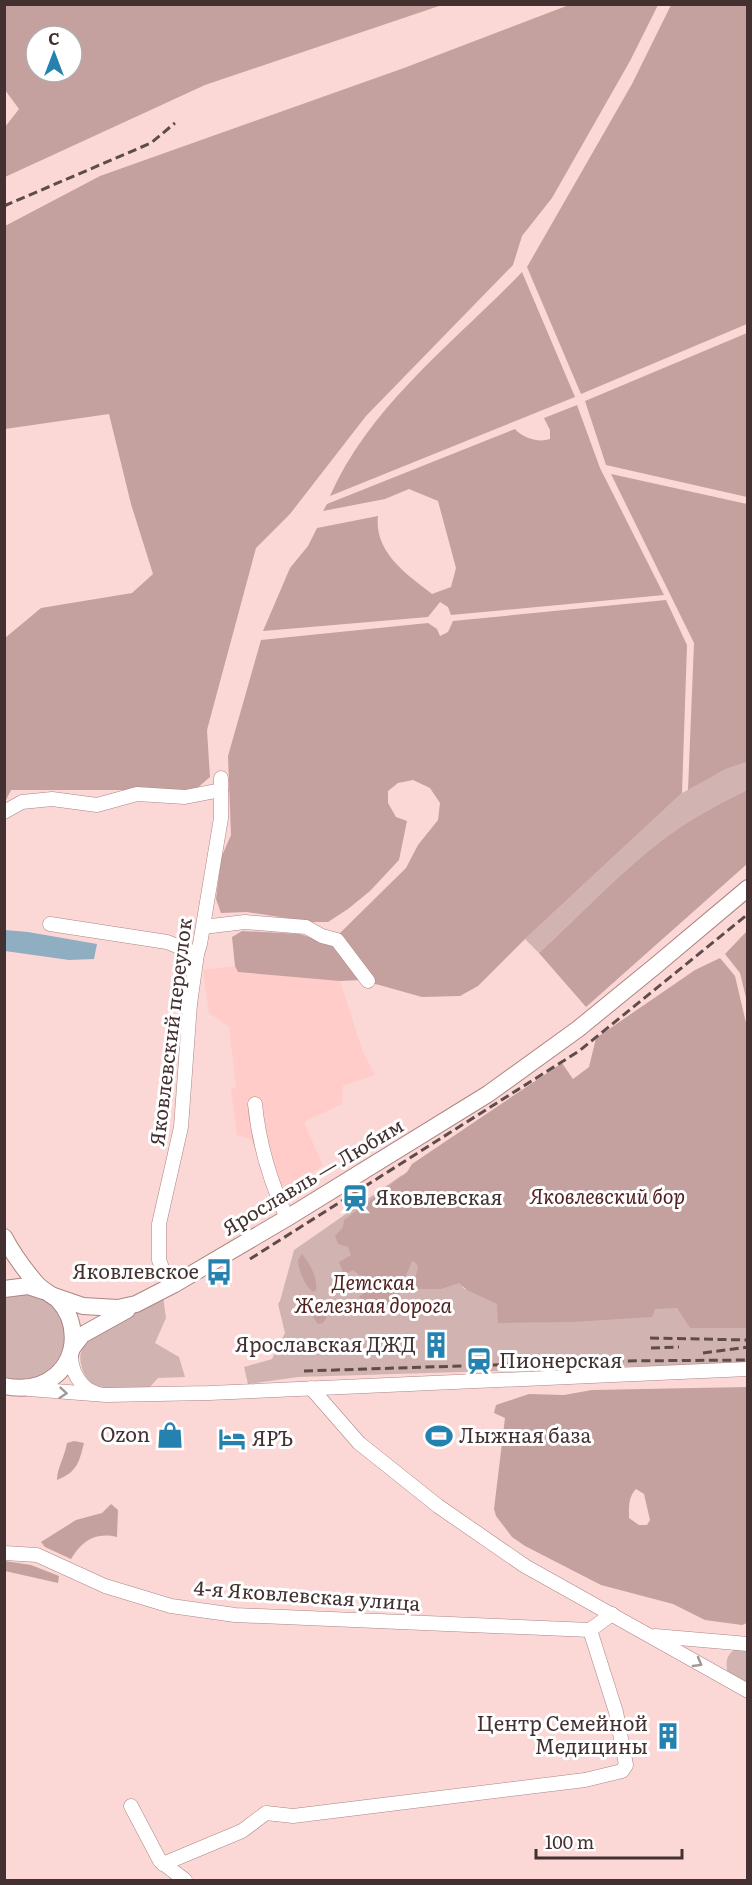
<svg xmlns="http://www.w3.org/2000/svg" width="752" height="1885" font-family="Literata,serif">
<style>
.built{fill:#ffccc9}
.green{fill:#d1b4b2}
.forest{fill:#c4a09e;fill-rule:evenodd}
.water{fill:#90aec1}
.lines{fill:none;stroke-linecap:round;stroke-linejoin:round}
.minor-casing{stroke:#ac8583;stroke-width:15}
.major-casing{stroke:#ac8583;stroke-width:18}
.minor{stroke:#fff;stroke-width:14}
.major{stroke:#fff;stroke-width:16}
.rail{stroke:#5f4b4a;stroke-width:3;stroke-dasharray:9 4.5;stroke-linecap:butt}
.oneway{stroke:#a09898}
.labels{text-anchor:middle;stroke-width:6;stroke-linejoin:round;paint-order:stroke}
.street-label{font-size:20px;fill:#423130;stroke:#fff}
.park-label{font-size:20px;font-style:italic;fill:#50201f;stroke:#fff}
.poi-label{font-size:20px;fill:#423130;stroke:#fff;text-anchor:start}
</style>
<rect width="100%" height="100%" fill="#fbd8d6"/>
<path class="built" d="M235 966 239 972 340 981 363 1052 375 1075 343 1086 342 1104 304 1122 323 1166 273 1196 252 1140 237 1135 231 1090 236 1087 229 1027 209 1013 203 970Z"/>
<g class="green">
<path d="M747 762V790C718 804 687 821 661 841 617 875 579 916 539 953L525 939 682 793 726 769Z"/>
<path d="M402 1175 416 1205 464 1289 679 1300 690 1328H747V1363L298 1377 248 1384 244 1367 272 1359 285 1333 278 1304 280 1301 294 1250Z"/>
<path d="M26 1294C32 1296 38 1297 44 1300 88 1325 58 1393 5 1377V1297Z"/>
<path d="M163 1296 166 1318 155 1343 179 1357 185 1377 158 1378 150 1387C126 1388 91 1398 82 1368 78 1354 81 1348 90 1337Z"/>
<path d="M736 1648 747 1650V1684L728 1674C725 1661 726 1656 736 1648Z"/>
</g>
<g class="forest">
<path d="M5 4H442V5L205 85 5 177V127L19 109 5 90ZM36 36H72V72H36Z"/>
<path d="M569 5H658L630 61 552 198 522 236 513 265 366 416 290 514 256 548 207 730 210 777 195 790H11L5 802V638L41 608 132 593 153 574 131 504 109 414 5 429V226L100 176 404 68Z"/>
<path d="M671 5H747V324L581 394 527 267 632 84Z"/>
<path d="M522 272 575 397 330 496C370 405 455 342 522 272Z"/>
<path d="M747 333V497L606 465 585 401Z"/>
<path d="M577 405 600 468 664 595 451 615 448 607 440 602 428 617 263 631 290 568 308 546 317 528 378 516C374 552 406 574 432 594L451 587 456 568 438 501 409 489 385 499 323 511 327 504 515 429C523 438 538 443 550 439V430L544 418Z"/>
<path d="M611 474 747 504V762L726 769 688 790 694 643Z"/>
<path d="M666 600 687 645 682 793 525 939 478 986 460 996 422 997 372 983 340 933 406 868 418 845 438 820 440 803 430 788 413 780 398 783 388 791V803L396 817 407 821 399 860 370 891 348 909 328 922H312L247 912 221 913 216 899 221 858 231 835 228 756 261 640 428 623 437 629 440 636 448 632 453 621Z"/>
<path d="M747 790V864L586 1007 539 953C579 916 617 875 661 841 687 821 718 804 747 790Z"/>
<path d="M242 931 300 934 335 946 361 980 340 981 238 972 235 966 232 937Z"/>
<path d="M747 931V1002L740 973 725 954Z"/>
<path d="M720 958 735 976 747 1027V1328H690L677 1308 655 1309 652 1317 572 1322 498 1323 497 1304 467 1290 459 1283 441 1289H412L418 1268 416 1263 412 1261 396 1301 382 1307 367 1306 359 1297 365 1292 372 1290 377 1279 359 1275 353 1270 344 1275 339 1262 351 1255 348 1247 338 1244 335 1236 343 1227 344 1220 407 1172 412 1164 562 1063 573 1079 589 1067 596 1038 695 970Z"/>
<path d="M302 1254C310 1264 318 1278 316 1290L313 1292C304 1285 299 1271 298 1260Z"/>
<path d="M321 1301 333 1307 323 1323 318 1324 313 1317Z"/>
<path d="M747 1387V1623L742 1625 705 1620 673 1604 601 1585 525 1546 512 1537 496 1516 494 1509 505 1418 494 1413 496 1405 529 1394 564 1395 592 1390ZM636 1489 644 1494 650 1520 647 1525H639L629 1518C629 1508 628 1497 636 1489Z"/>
<path d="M74 1441 84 1443C79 1463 77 1472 57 1480 57 1468 65 1456 67 1443Z"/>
<path d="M111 1504 118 1510 117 1537C95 1532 83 1540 71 1559L45 1547 41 1542 76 1520 102 1513Z"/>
<path d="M5 1561 31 1565 59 1576 58 1583 5 1571Z"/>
</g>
<path class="water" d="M5 930 28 932 97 944 94 959 69 960 5 951Z"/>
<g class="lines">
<defs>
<g id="minor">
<path d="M4 812 22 802 52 799 97 805 137 794 185 797 221 790"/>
<path d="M50 924 167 942 197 954"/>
<path d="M203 927 245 922 306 927 322 936 337 940 368 981"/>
<path d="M255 1104C259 1145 270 1181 287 1218"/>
<path d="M173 1285 164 1273 159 1260V1224L181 1127 190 1004 197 954 200 944 221 818V778"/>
<path d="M71 1352C70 1370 80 1389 98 1394"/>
<path d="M311 1388 359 1443 438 1506 525 1566 748 1691"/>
<path d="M29 1389 106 1395 209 1393 748 1369"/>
<path d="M4 1553 37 1555 105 1586 171 1606 235 1615 590 1630 612 1614"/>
<path d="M655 1636 748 1644"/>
<path d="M131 1806 160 1861 185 1880"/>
<path d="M163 1864 242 1831 266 1813 293 1816 585 1780 622 1771 626 1765 616 1712 590 1630"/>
</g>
<g id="major">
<path d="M4 1237C13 1254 24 1269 36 1283 42 1290 51 1294 58 1300 78 1321 78 1356 56 1375 41 1388 23 1390 4 1386"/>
<path d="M4 1289 28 1286 43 1291"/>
<path d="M51 1295 83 1306 118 1308 136 1304 173 1285 287 1218 488 1094 578 1029 654 967 748 888"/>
<path d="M72 1348 82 1335 127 1310"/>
</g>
</defs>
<use href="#minor" class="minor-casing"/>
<use href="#major" class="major-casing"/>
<use href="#minor" class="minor"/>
<use href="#major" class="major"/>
<g class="rail">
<path d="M4 206 151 143 175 123"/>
<path d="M250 1259 579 1051 748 914"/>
<path d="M650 1338 748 1340"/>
<path d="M651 1348 679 1347"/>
<path d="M703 1353 748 1347"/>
<path d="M304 1371 616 1361 748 1360"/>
</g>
</g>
<defs><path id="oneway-chevron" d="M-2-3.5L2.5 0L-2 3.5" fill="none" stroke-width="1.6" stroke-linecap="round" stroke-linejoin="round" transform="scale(1.5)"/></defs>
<g class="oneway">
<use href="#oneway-chevron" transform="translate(63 1393) rotate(5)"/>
<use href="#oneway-chevron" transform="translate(698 1663) rotate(30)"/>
</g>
<defs>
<symbol id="station-bare" viewBox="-9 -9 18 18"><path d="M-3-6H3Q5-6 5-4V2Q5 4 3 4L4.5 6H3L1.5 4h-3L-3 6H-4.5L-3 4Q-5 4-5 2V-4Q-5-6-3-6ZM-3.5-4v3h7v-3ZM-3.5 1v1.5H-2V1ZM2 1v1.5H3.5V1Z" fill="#2581ae" stroke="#fff" stroke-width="2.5" paint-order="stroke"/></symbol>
<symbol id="bus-bare" viewBox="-9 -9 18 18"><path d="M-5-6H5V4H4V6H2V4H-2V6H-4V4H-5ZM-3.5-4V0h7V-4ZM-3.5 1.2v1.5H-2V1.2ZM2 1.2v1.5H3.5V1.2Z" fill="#2581ae" stroke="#fff" stroke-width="2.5" paint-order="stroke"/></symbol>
<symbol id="building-bare" viewBox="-9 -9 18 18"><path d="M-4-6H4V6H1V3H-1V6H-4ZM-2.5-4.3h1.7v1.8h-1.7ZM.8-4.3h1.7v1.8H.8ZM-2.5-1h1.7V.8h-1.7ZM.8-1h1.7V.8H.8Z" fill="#2581ae" stroke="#fff" stroke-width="2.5" paint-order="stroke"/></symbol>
<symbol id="shop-bare" viewBox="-9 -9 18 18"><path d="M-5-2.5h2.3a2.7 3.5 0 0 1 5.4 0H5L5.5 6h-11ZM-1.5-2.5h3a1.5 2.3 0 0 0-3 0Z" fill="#2581ae" stroke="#fff" stroke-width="2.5" paint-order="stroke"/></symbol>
<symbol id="stadium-bare" viewBox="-9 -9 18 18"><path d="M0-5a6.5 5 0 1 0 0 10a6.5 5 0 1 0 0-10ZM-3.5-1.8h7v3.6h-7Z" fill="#2581ae" stroke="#fff" stroke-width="2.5" paint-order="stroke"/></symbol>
<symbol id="hotel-bare" viewBox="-9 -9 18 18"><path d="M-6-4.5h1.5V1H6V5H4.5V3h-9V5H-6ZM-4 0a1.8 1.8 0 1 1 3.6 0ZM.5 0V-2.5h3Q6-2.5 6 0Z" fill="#2581ae" stroke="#fff" stroke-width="2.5" paint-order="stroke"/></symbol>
</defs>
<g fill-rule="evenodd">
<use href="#station-bare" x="336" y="1179" width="38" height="38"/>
<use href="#bus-bare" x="200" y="1253" width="38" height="38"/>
<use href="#building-bare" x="417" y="1326" width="38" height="38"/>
<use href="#station-bare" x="460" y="1342" width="38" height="38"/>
<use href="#shop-bare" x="151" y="1416" width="38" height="38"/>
<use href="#stadium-bare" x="420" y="1417" width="38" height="38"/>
<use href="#hotel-bare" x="213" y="1420" width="38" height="38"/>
<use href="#building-bare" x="649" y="1717" width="38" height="38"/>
</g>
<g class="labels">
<g class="street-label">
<text transform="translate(171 1032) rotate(-83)" y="7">Яковлевский переулок</text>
<text transform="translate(313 1177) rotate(-31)" y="7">Ярославль — Любим</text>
<text transform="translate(307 1596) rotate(4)" y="7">4-я Яковлевская улица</text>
</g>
<g class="park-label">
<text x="607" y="1204">Яковлевский бор</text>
<text x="373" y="1290">Детская<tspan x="373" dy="23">Железная дорога</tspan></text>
</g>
<g class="poi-label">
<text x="375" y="1205">Яковлевская</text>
<text x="199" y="1279" text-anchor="end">Яковлевское</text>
<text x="416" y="1352" text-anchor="end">Ярославская ДЖД</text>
<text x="499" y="1368">Пионерская</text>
<text x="150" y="1442" text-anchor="end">Ozon</text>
<text x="459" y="1443">Лыжная база</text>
<text x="252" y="1446">ЯРЪ</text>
<text x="648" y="1731" text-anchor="end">Центр Семейной<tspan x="648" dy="23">Медицины</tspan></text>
</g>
</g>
<rect width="752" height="1885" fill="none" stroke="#423130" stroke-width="12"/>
<g transform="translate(54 54)"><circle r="28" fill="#ffffff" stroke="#b3adac" stroke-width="1.5"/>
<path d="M0-4.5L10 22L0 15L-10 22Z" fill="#2581ae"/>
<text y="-9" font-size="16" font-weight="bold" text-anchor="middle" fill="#423130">С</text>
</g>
<path d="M536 1849v9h146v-9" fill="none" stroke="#423130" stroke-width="3"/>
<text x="545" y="1849" font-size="18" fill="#423130" stroke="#ffffff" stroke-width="4.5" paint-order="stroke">100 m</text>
</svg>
